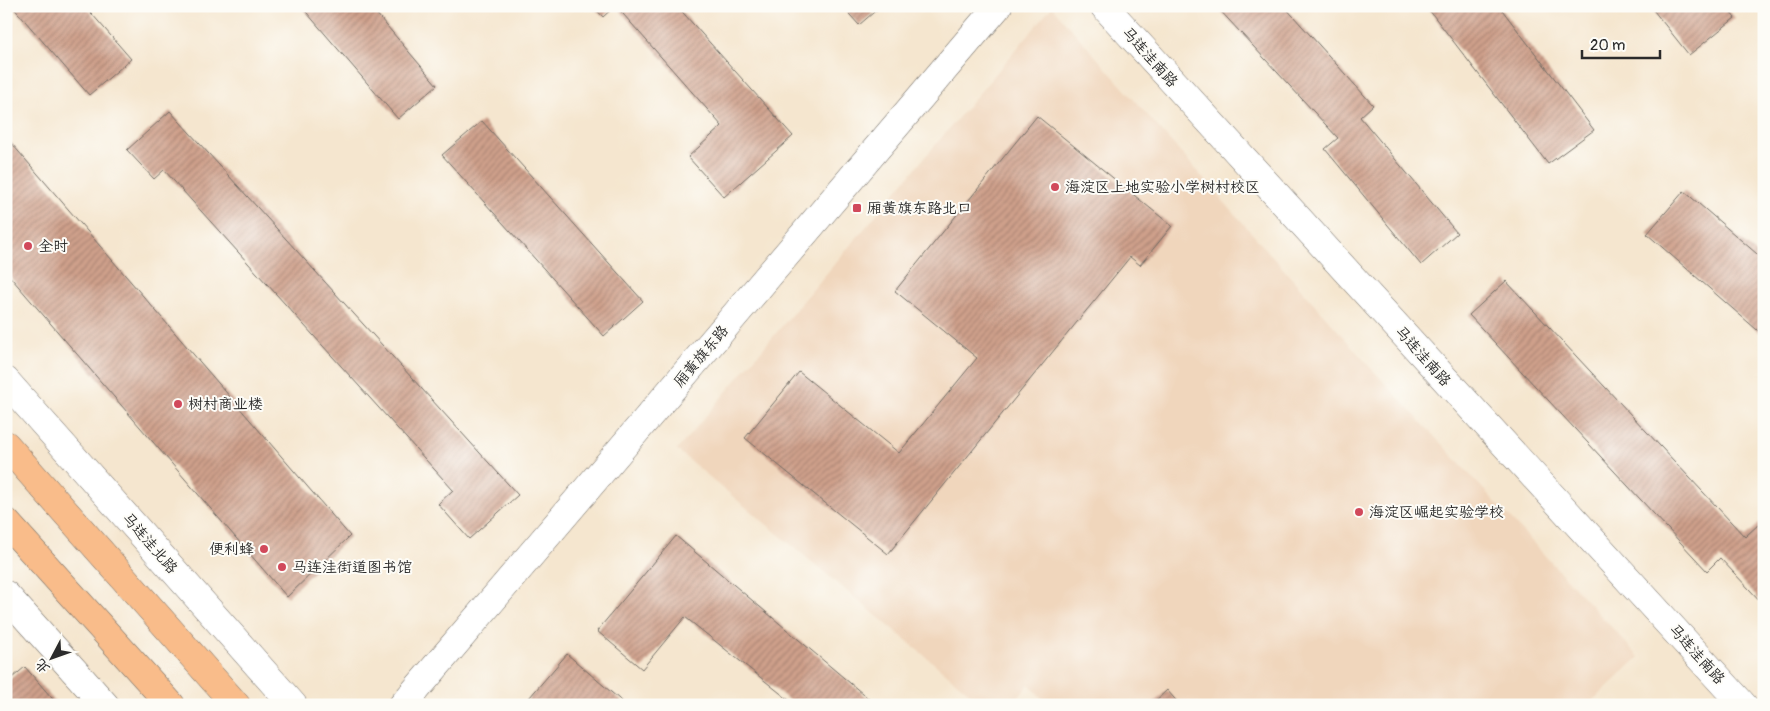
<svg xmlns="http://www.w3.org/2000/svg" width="1770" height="711" font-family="Pangolin,'LXGW WenKai TC',sans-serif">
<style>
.built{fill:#f0d6bc}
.building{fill:url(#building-hatch)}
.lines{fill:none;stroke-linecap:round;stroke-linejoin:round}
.tertiary-casing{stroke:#726c64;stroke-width:29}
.primary-casing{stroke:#726c64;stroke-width:29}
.tertiary{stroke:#fff;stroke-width:28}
.primary{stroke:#f9bc8a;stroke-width:28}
.poi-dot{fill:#d1495b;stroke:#fdfcf7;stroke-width:2}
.labels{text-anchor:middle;stroke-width:4;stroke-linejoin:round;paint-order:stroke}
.street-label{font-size:15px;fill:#2b2b2b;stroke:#fdfcf7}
.poi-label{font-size:15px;fill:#2b2b2b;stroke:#fdfcf7;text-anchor:start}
</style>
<defs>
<pattern id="building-hatch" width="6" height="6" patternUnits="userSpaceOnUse" patternTransform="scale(1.25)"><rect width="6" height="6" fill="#cfa08b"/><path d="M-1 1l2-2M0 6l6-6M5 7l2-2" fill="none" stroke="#a88372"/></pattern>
</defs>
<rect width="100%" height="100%" fill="#fdfcf7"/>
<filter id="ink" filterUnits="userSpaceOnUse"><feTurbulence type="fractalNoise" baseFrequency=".02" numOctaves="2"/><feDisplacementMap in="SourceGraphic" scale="10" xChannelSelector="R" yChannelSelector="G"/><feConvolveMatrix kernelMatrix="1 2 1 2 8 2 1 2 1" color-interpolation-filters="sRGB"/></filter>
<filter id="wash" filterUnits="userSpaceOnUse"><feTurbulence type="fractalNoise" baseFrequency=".0096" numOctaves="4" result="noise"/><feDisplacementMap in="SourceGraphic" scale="20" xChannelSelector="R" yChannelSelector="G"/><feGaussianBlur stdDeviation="1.12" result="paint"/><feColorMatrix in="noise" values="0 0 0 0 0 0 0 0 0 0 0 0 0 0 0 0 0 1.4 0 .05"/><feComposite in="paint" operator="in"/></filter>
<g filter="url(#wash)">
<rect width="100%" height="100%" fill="#f5e6cf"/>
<path class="built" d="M1052 7 1370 367 1639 657 1588 705H1048L1029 684 1013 705H984L677 450Z"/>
<g id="blocks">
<g class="building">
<path d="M12 6H85L131 59 89 95Z"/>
<path d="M301 6H370L437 85 398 119Z"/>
<path d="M593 6H615L603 17Z"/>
<path d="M616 6H677L793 136 724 197 688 157 722 126Z"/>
<path d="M842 6H881L859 25Z"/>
<path d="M1216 6H1284L1373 105 1360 117 1457 233 1421 265 1325 149 1338 138Z"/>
<path d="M1426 6H1499L1594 130 1548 164Z"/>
<path d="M1650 6H1725L1735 18 1689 55Z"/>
<path d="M170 111 518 495 469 539 438 504 453 490 164 170 154 179 127 150Z"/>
<path d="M1037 116 1172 226 1140 265 1130 257 888 554 745 438 799 372 899 453 977 358 895 291Z"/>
<path d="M482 121 643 301 604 336 442 155Z"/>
<path d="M6 137 350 536 287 597 6 272Z"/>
<path d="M1684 191 1764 260V336L1647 234Z"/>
<path d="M1506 281 1745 537 1760 523 1764 527V605L1720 558 1707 571 1469 315Z"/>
<path d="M676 536 876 705H795L685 617 642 669 597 631Z"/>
<path d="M567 654 626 705H523Z"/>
<path d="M25 667 58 705H6V683Z"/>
<path d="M1167 690 1180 705H1151Z"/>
</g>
</g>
</g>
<g filter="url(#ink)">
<use href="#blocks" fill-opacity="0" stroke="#726c64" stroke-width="1"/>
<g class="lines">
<defs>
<g id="tertiary">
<path d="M1104 6 1743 705"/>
<path d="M6 381 293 705"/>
<path d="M6 595 105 705"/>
<path d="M403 705 998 6"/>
</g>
<g id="primary">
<path d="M6 445 236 705"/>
<path d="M6 522 171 705"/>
</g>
</defs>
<use href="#tertiary" class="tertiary-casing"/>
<use href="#primary" class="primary-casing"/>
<use href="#tertiary" class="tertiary"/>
<use href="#primary" class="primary"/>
</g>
</g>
<g class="poi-dot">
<circle cx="1055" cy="187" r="5"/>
<rect x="852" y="203" width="10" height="10" rx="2.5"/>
<circle cx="28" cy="246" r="5"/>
<circle cx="178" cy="404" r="5"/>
<circle cx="1359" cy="512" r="5"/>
<circle cx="264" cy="549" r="5"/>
<circle cx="282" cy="567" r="5"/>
</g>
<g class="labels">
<g class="street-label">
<text transform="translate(1150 57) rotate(48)" y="5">马连洼南路</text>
<text transform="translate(701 356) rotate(-50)" y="5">厢黄旗东路</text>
<text transform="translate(1423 356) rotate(48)" y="5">马连洼南路</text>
<text transform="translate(150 543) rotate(49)" y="5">马连洼北路</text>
<text transform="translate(1697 654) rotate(48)" y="5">马连洼南路</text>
</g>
<g class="poi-label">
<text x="1065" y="192">海淀区上地实验小学树村校区</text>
<text x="867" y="213">厢黄旗东路北口</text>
<text x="38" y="251">全时</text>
<text x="188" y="409">树村商业楼</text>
<text x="1369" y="517">海淀区崛起实验学校</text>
<text x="254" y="554" text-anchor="end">便利蜂</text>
<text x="292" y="572">马连洼街道图书馆</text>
</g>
</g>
<rect width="1770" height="711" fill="none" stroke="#fdfcf7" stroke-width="25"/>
<g transform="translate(52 658) rotate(229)" stroke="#fdfcf7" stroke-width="4" paint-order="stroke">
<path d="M0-4L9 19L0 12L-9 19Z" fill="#2b2b2b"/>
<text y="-8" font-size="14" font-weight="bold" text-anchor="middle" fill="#2b2b2b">北</text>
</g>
<path d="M1582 50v8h78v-8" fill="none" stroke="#2b2b2b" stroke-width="2.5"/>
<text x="1590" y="50" font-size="15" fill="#2b2b2b" stroke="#fdfcf7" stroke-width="4" paint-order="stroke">20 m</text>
</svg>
